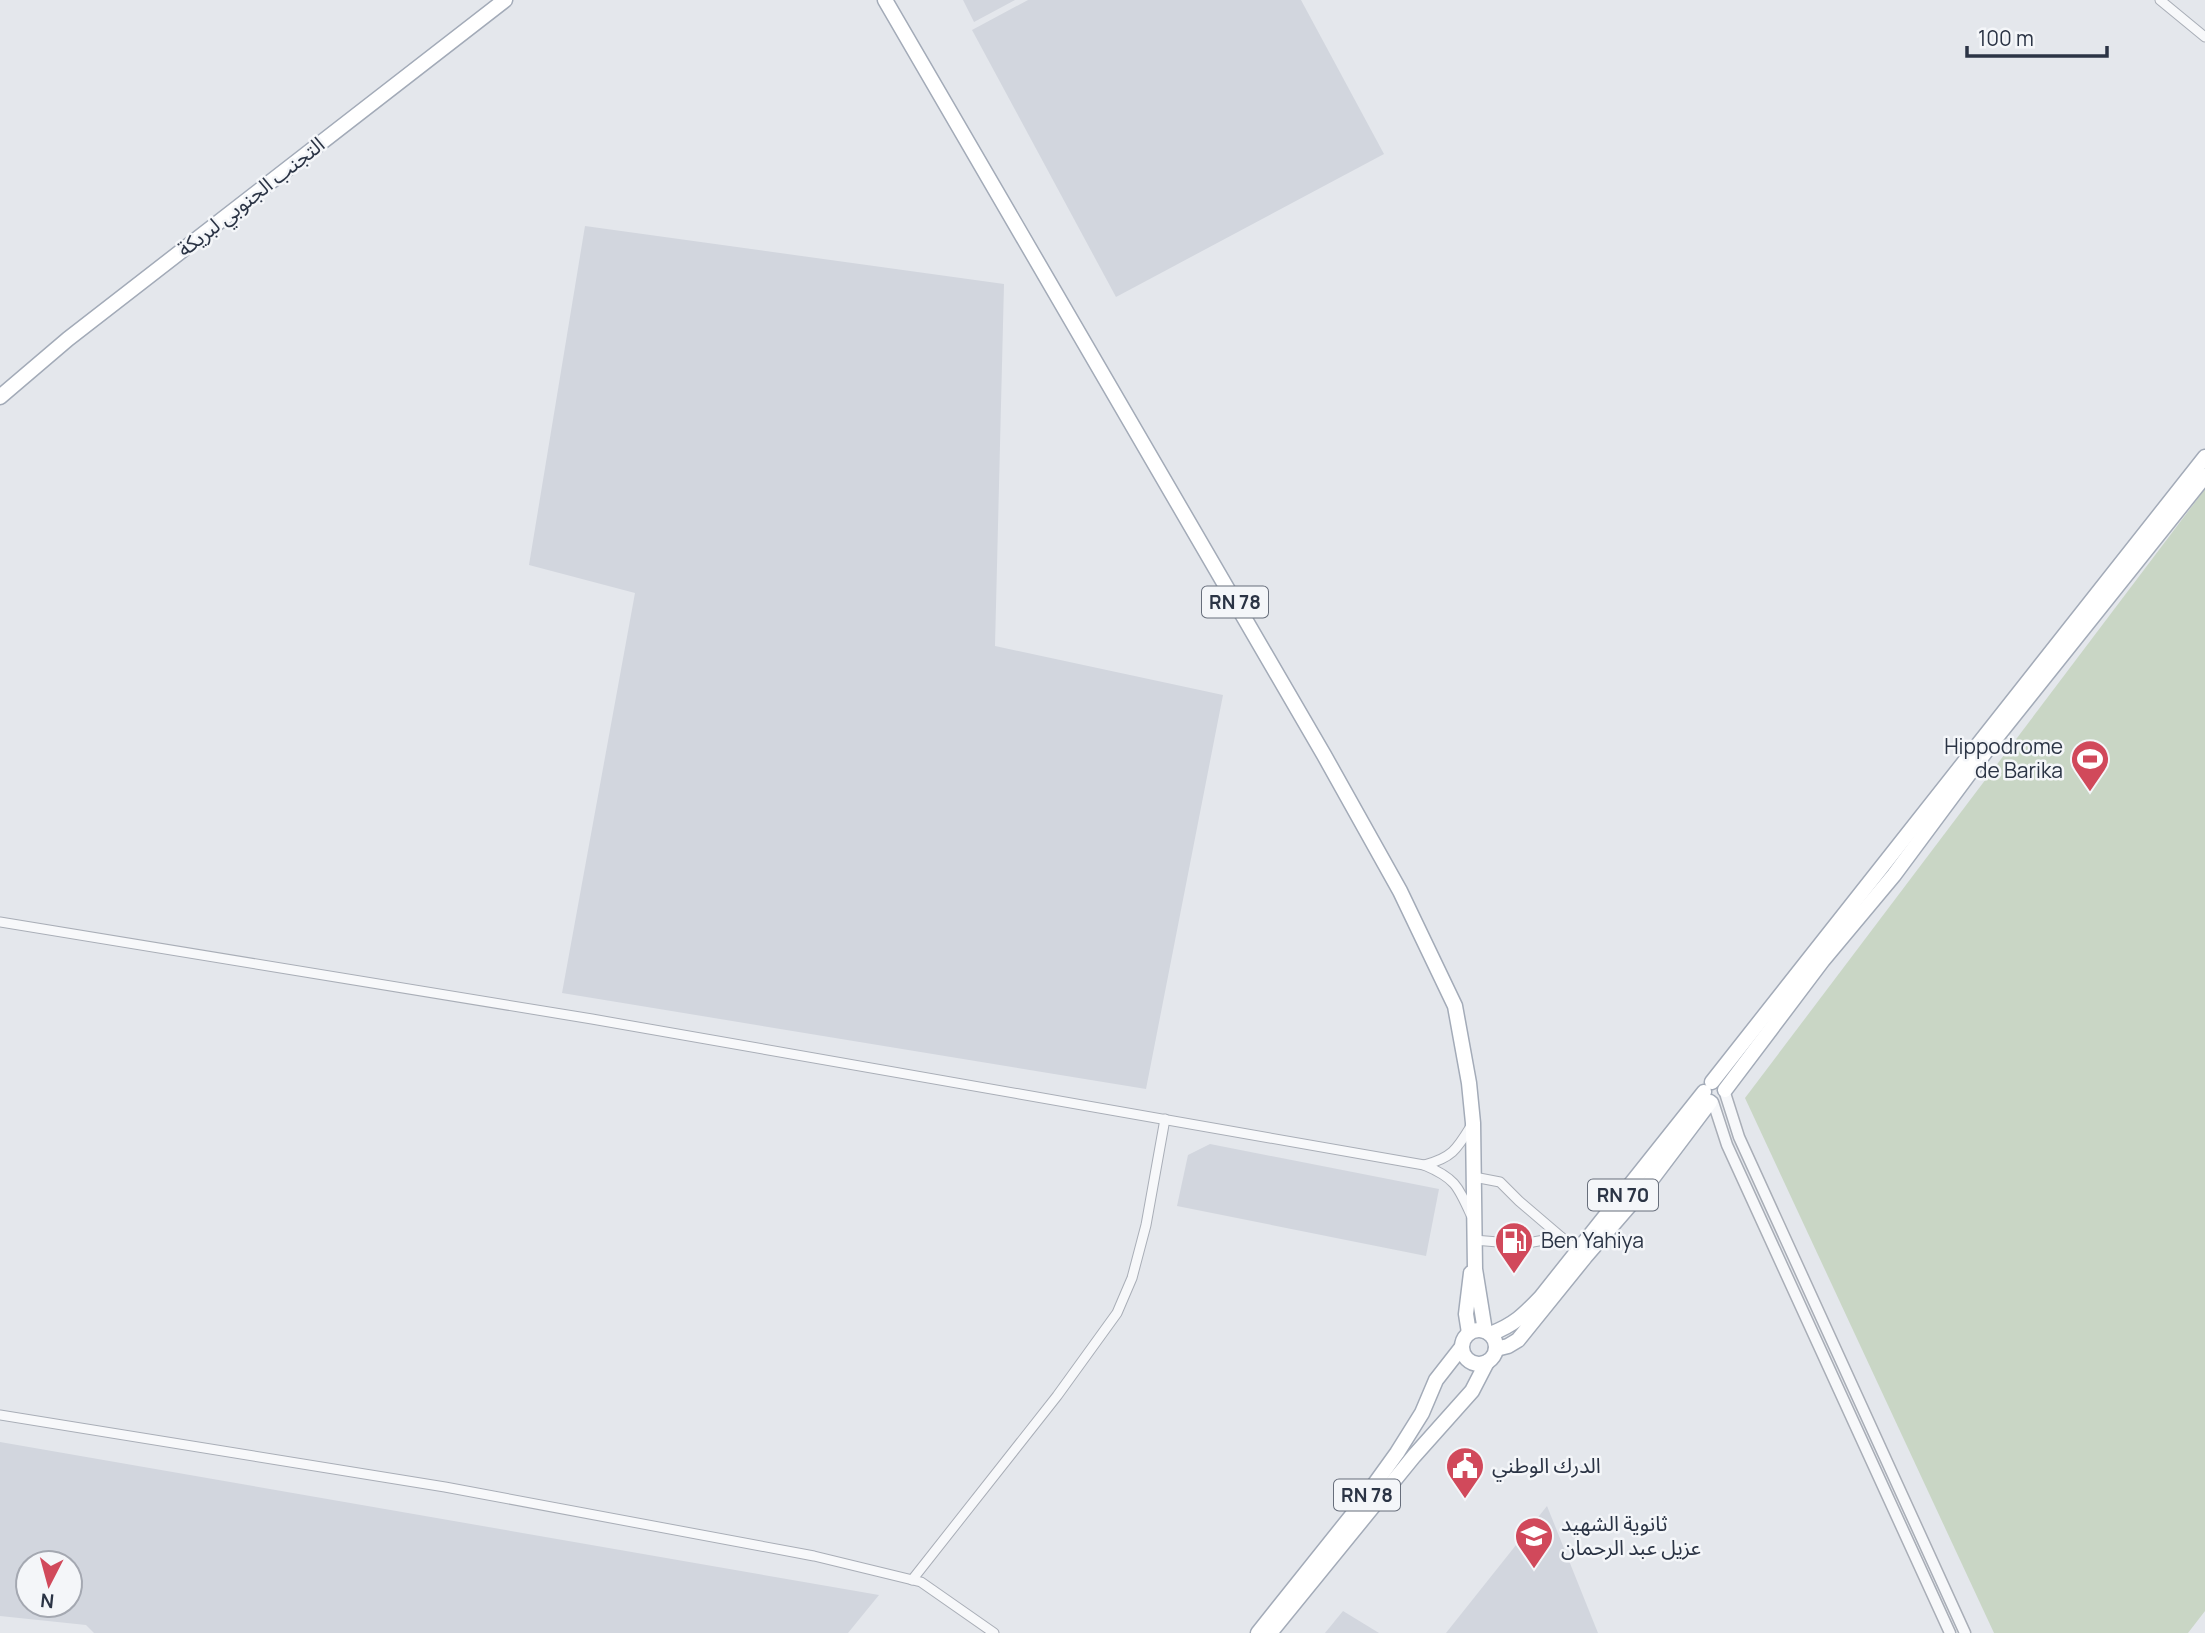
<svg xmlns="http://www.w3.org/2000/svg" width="2205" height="1633" font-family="Manrope,'Noto Sans Arabic',sans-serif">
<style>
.built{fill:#d2d6de;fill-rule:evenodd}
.green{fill:#c9d6c5}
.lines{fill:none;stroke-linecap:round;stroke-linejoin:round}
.minor-casing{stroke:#a9aeb7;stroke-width:11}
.tertiary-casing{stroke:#a9aeb7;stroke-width:13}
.primary-casing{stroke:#a3abb8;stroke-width:17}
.minor{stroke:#f7f8fa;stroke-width:9}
.tertiary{stroke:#f7f8fa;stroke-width:10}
.primary{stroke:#fff;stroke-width:14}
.labels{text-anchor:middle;stroke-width:5;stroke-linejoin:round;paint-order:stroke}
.shield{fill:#f4f6f9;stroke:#676e7b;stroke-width:2}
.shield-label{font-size:19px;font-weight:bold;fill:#2b3445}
.street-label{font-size:21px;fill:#2b3445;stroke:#f4f6f9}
.poi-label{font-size:21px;fill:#2b3445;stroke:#f4f6f9;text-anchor:start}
</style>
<rect width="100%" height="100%" fill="#e4e7ec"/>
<g class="built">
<path d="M963 0H1015L974 22Z"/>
<path d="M1028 0H1301L1384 154 1116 297 972 30Z"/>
<path d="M585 226 1004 284 995 646 1223 695 1146 1089 562 993 635 593 529 565Z"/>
<path d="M1210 1144 1439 1189 1426 1256 1177 1206 1188 1155Z"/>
<path d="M0 1442 879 1595 848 1633H94L86 1625 0 1616ZM28 1563H70V1605H28Z"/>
<path d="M1547 1506 1598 1633H1446Z"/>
<path d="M1343 1611 1379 1633H1325Z"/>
</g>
<path class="green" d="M2205 489V1611L2188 1633H1994L1745 1098Z"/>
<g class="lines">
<defs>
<g id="minor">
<path d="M2160 0 2205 37"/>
<path d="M0 922 592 1019 1424 1165"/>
<path d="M1474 1177 1500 1182 1519 1201 1581 1254"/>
<path d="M1471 1215C1458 1186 1455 1178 1424 1165 1452 1158 1457 1149 1471 1126"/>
<path d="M1474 1240 1522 1244 1561 1237"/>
<path d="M0 1415 445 1487 814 1556 921 1582 994 1633"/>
<path d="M912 1580 1057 1396 1117 1313 1132 1278 1146 1225 1165 1119"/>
</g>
<g id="tertiary">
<path d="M1725 1093 1739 1137 1965 1633"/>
<path d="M1713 1102 1727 1145 1950 1633"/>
</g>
<g id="primary">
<path d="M885 0 1324 755 1400 891 1455 1006 1469 1083 1473 1123 1475 1269 1485 1331"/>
<path d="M0 397 68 339 505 0"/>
<path d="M1712 1082 2205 457"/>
<path d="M1725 1090 1823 960 1894 875 1992 743 2205 476"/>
<circle cx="1479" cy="1347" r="17"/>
<path d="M1469 1333 1466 1314 1471 1273"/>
<path d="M1490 1334C1514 1325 1524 1315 1541 1297L1704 1092"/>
<path d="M1496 1349 1508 1346 1518 1340 1585 1257 1649 1183 1710 1102"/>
<path d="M1258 1633 1353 1514 1397 1453 1422 1413 1436 1380 1461 1348"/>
<path d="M1270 1633 1414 1456 1472 1391 1487 1362"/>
</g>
</defs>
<use href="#minor" class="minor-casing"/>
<use href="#tertiary" class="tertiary-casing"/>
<use href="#primary" class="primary-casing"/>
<use href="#minor" class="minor"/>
<use href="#tertiary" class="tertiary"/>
<use href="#primary" class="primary"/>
</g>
<defs>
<symbol id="stadium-pin" viewBox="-11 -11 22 30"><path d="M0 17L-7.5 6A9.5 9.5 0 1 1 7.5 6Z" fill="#d1495b" stroke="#f4f6f9"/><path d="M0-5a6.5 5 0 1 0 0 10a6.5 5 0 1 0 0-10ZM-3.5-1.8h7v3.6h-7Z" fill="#fff"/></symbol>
<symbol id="fuel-pin" viewBox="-11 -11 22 30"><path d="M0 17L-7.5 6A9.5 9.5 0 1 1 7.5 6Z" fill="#d1495b" stroke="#f4f6f9"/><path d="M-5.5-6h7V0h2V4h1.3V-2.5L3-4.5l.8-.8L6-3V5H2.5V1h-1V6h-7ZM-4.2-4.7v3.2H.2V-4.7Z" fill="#fff"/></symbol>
<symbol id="civic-pin" viewBox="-11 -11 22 30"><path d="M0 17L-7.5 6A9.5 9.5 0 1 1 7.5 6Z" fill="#d1495b" stroke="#f4f6f9"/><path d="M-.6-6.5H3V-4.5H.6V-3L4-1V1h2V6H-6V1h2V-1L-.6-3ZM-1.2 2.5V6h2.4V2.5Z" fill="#fff"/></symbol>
<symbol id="school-pin" viewBox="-11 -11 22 30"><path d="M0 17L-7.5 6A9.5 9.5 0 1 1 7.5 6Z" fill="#d1495b" stroke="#f4f6f9"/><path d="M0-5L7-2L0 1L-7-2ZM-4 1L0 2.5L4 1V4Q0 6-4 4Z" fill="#fff"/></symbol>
</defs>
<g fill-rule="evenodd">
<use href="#stadium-pin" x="2068" y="737" width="44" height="60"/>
<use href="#fuel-pin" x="1492" y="1219" width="44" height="60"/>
<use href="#civic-pin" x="1443" y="1444" width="44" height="60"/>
<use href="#school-pin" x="1512" y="1514" width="44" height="60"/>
</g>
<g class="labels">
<g class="shield">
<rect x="1202" y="586.5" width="66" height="31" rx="5"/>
<rect x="1588" y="1179.5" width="70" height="31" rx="5"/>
<rect x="1334" y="1479.5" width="66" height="31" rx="5"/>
</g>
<g class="shield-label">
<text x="1235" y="609">RN 78</text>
<text x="1623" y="1202">RN 70</text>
<text x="1367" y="1502">RN 78</text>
</g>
<g class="street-label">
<text transform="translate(251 197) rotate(-38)" y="7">التجنب الجنوبي لبريكة</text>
</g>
<g class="poi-label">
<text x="2063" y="754" text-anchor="end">Hippodrome<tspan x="2063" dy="24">de Barika</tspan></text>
<text x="1541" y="1248">Ben Yahiya</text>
<text x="1492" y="1473">الدرك الوطني</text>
<text x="1561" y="1531">ثانوية الشهيد<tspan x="1561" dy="24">عزيل عبد الرحمان</tspan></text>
</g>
</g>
<g transform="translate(49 1584) rotate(186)"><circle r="33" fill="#f4f6f9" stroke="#a4a8b1" stroke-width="2"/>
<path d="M0-5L12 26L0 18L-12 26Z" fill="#d1495b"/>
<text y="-10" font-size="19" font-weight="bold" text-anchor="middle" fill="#2b3445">N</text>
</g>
<path d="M1967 46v10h140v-10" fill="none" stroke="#2b3445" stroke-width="3.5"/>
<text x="1978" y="46" font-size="21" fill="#2b3445" stroke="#f4f6f9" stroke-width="5" paint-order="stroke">100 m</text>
</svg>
